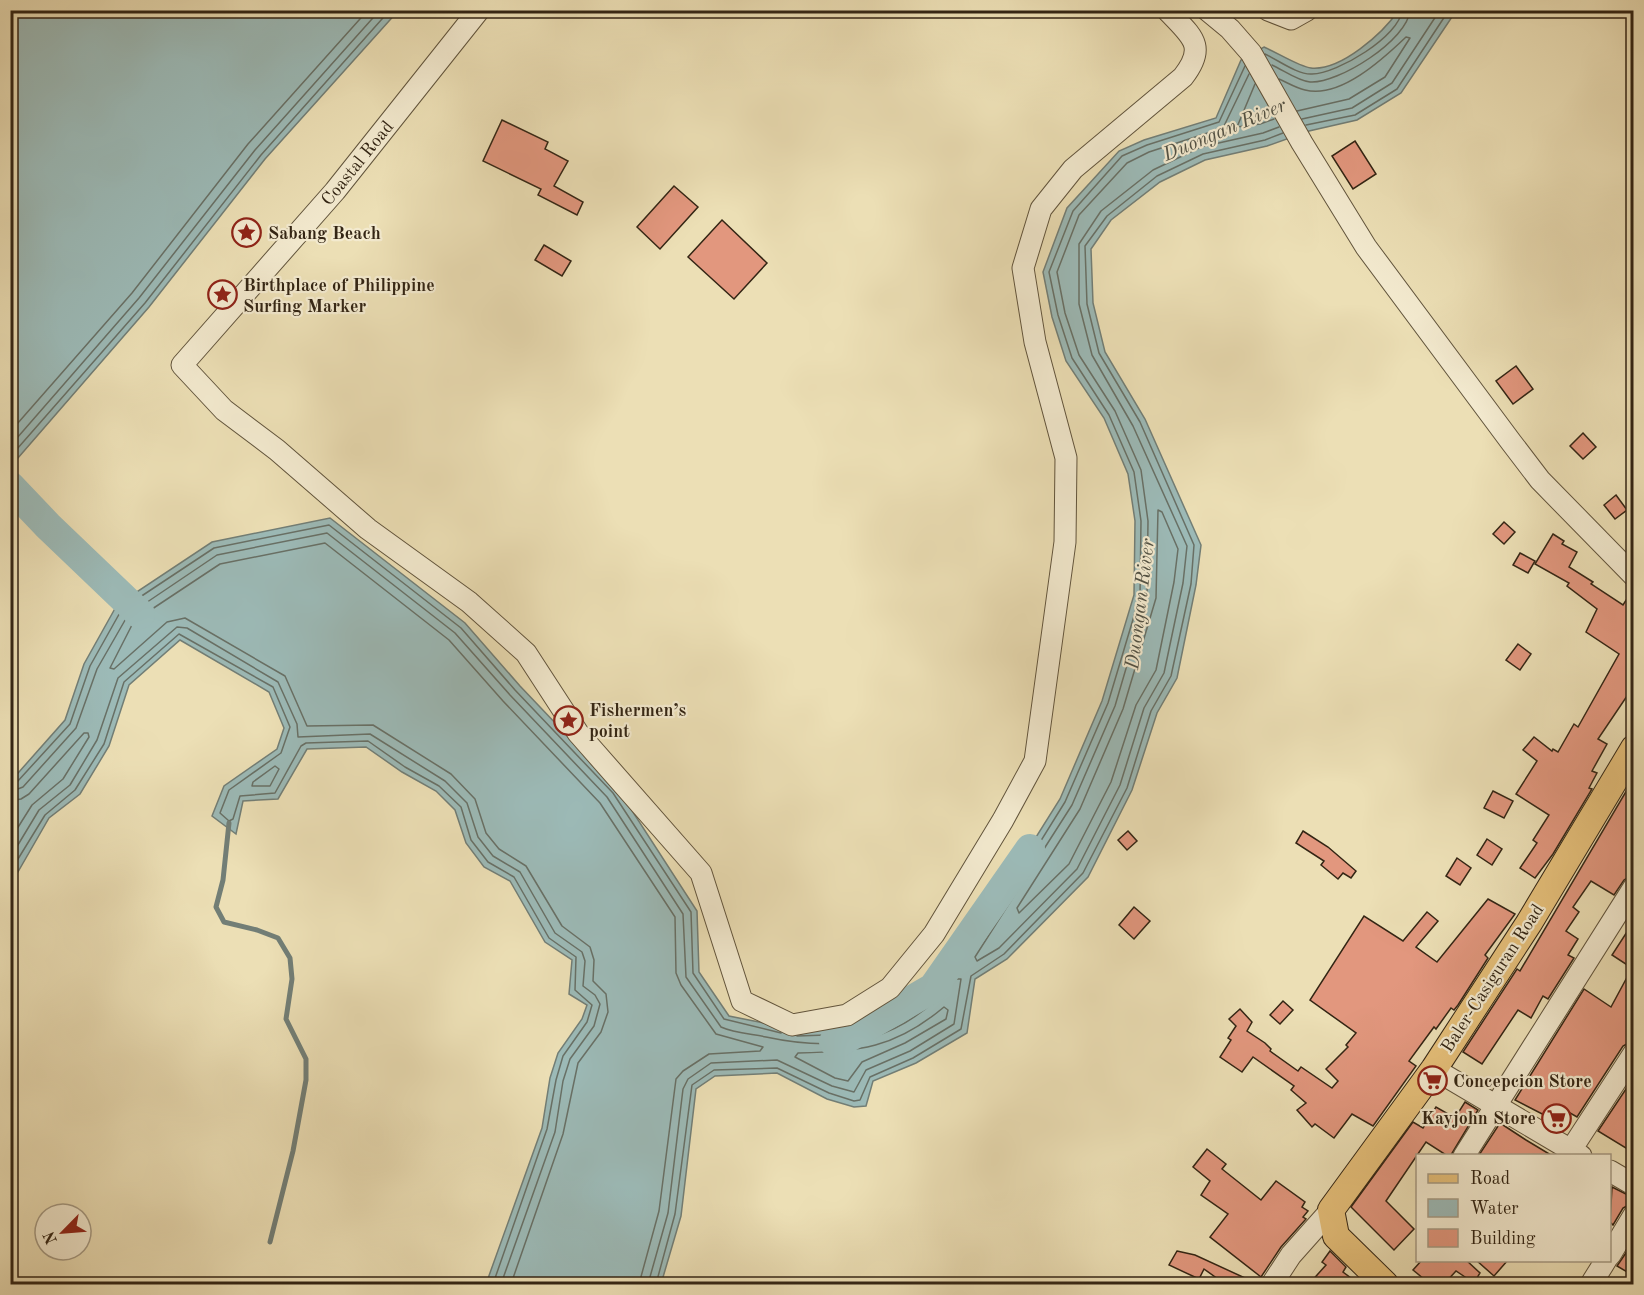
<svg xmlns="http://www.w3.org/2000/svg" width="1644" height="1295" font-family="'Old Standard TT',serif">
<style>
.water{fill:#9cbab7;stroke:#727e76;stroke-width:1.5}
.lines{fill:none;stroke-linecap:round;stroke-linejoin:round}
.shore{stroke:#687066;stroke-width:1.5}
.stream{stroke:#727e76;stroke-width:5}
.river{stroke:#9cbab7;stroke-width:30}
.building{fill:#e2977e;stroke:#332514;stroke-width:1.5}
.minor-casing{stroke:#61543c;stroke-width:23}
.major-casing{stroke:#332514;stroke-width:28}
.minor{stroke:#f3eacf;stroke-width:21}
.major{stroke:#e6c07a;stroke-width:26}
.labels{text-anchor:middle;stroke-width:4.5;stroke-linejoin:round;paint-order:stroke}
.street-label{font-size:18px;fill:#332514;stroke:#f3eacf}
.poi-label{font-size:18px;font-weight:bold;fill:#332514;stroke:#f3eacf;text-anchor:start}
.water-label{font-size:20px;font-style:italic;fill:#525245;stroke:#f3eacf}
</style>
<rect width="100%" height="100%" fill="#ecdfb5"/>
<filter id="stains"><feTurbulence type="fractalNoise" baseFrequency=".00333" numOctaves="4"/><feColorMatrix values="0 0 0 0 .2 0 0 0 0 .09 0 0 0 0 .02 0 0 0 .5 -.17"/></filter>
<radialGradient id="worn" r=".72"><stop offset=".6" stop-color="#630" stop-opacity="0"/><stop offset="1" stop-color="#630" stop-opacity=".3"/></radialGradient>
<g class="water">
<path d="M11 10 398 11 265 159 149 307 11 466Z"/>
<path d="M1398 11H1456L1401 93 1357 120 1309 131 1267 146 1205 160 1160 182 1111 220 1091 249 1093 303 1105 352 1145 419 1201 545 1196 585 1177 678 1157 713 1132 790 1088 877 1007 959 975 979 967 1033 916 1063 873 1081 866 1106 854 1107 827 1099 777 1073 715 1076 696 1089 681 1216 661 1284H486L542 1128 550 1078 558 1053 582 1019 587 1005 569 994 572 960 545 942 510 881 484 867 466 843 455 810 436 791 402 772 366 747 307 749 278 799 243 801 236 834 212 816 224 786 277 749 284 728 269 692 180 640 129 685 109 746 80 794 49 818 11 884V781L65 720 84 664 117 605 212 542 330 518 465 623 520 686 618 789 697 911 699 972 729 1016 798 1030 855 1028 885 1020 926 993 972 939 1060 799 1102 701 1134 595 1135 521 1128 474 1104 418 1066 361 1052 317 1043 272 1067 208 1119 151 1144 140 1216 118 1241 60 1264 47C1276 52 1300 67 1311 68 1341 71 1383 33 1398 11Z"/>
</g>
<g class="lines">
<g class="shore">
<path d="M1265 54C1278 60 1298 75 1312 74 1337 74 1400 36 1402 10"/>
<path d="M1272 65C1283 70 1298 81 1310 82 1338 84 1408 40 1410 10"/>
<path d="M1249 74 1223 128 1149 152 1127 163 1079 215 1057 272 1065 313 1079 355 1115 411 1141 470 1148 521 1147 597 1115 706 1072 805 975 957 977 961 999 948 1077 869 1120 785 1144 708 1164 673 1183 583 1187 546 1133 426 1092 355 1079 304V244L1101 211 1153 170 1201 147 1263 133 1279 127"/>
<path d="M1279 79C1288 83 1296 88 1305 90 1340 99 1383 59 1406 37L1410 38 1385 77 1349 99 1297 111"/>
<path d="M1255 84 1237 127 1260 124 1274 119"/>
<path d="M1302 119 1352 108 1392 83 1440 10"/>
<path d="M1306 125 1355 115 1397 89 1449 10"/>
<path d="M10 432 132 293 248 144 368 10"/>
<path d="M10 446 139 298 255 150 380 10"/>
<path d="M10 457 145 303 261 155 390 10"/>
<path d="M1158 510 1162 512 1178 549 1174 582 1156 670 1136 705 1111 782 1069 864 1019 913 1017 908 1080 809 1123 709 1156 598Z"/>
<path d="M275 766 279 769 270 786H252L253 782Z"/>
<path d="M10 784 17 782 70 724 90 666 122 609 214 548 329 525 461 628 515 690 613 793 691 912 693 973 724 1019 781 1033"/>
<path d="M10 792 23 787 76 728 97 669 128 615 217 555 327 533 455 633 510 695 607 797 683 914 686 977 721 1027C734 1033 752 1034 766 1037 845 1054 903 1041 956 979H961L954 1024 910 1051 866 1070 854 1092 832 1086 777 1060 711 1063 688 1079 683 1089 668 1213 648 1284"/>
<path d="M10 801 21 799 29 794 84 733H88L89 737 63 779 32 805 10 840"/>
<path d="M10 858 39 810 70 785 97 740 118 678 177 627 187 628 278 682 297 724 298 737 370 734 445 781 467 803 478 837 493 856 520 872 555 933 582 952 585 961 583 986 595 995 600 1004 594 1026 570 1059 563 1081 555 1132 501 1284"/>
<path d="M10 872 45 815 75 790 104 744 124 682 179 634 273 687 290 727 281 753 229 790 220 813 229 821 233 819 240 796 275 793 301 746 306 743 368 741 405 767 439 786 461 807 471 840 488 862 514 877 549 938 576 957 575 990 592 1005 587 1022 563 1056 556 1080 547 1129 493 1284"/>
<path d="M944 1007 948 1010 946 1019 905 1043 862 1062 848 1081 835 1078 795 1057 798 1053C860 1051 894 1049 944 1007Z"/>
<path d="M797 1036 855 1034 886 1026 930 997 978 942 1065 802 1108 703 1140 596 1141 521 1134 472 1109 415 1072 358 1058 315 1049 272 1073 211 1122 156 1147 145 1219 122 1245 66"/>
<path d="M511 1284 563 1134 578 1063 601 1032 608 1012 606 994 593 981 594 960 590 947 562 926 526 866 499 849 486 833 475 799 451 774 373 725 307 726 285 676 185 618 167 622 114 669 110 668 134 621 220 564 325 543 449 640 503 701 600 803 675 917 676 973 681 985 716 1034 763 1047 760 1051 709 1054 683 1071 676 1079 659 1211 639 1284"/>
<path d="M656 1284 675 1214 692 1085 714 1070 777 1068 829 1093 854 1101 860 1100 870 1077 913 1058 961 1029 971 976 1004 954 1083 873 1127 788 1151 711 1171 676 1191 584 1194 545 1140 422 1099 353 1087 304 1085 246 1107 216 1157 176 1203 154 1265 140 1283 133"/>
</g>
<path class="stream" d="M229 823 223 880 216 907 224 922 257 930 278 938 290 958 292 979 286 1019 306 1059V1080L293 1151 270 1242"/>
<g class="river">
<path d="M10 486 48 526 140 614"/>
<path d="M834 1042H840L933 988 1030 849"/>
</g>
</g>
<g class="building">
<path d="M502 120 548 142 545 149 568 161 554 186 583 202 577 215 538 195 541 189 483 161Z"/>
<path d="M1355 141 1376 174 1353 189 1332 156Z"/>
<path d="M674 186 698 207 660 249 637 227Z"/>
<path d="M722 220 767 263 734 299 688 257Z"/>
<path d="M544 245 571 261 562 276 535 260Z"/>
<path d="M1516 366 1533 389 1513 404 1496 381Z"/>
<path d="M1583 433 1596 447 1583 459 1570 446Z"/>
<path d="M1616 495 1627 510 1615 519 1604 505Z"/>
<path d="M1504 522 1515 532 1504 544 1493 534Z"/>
<path d="M1553 534 1564 541 1562 544 1577 552 1569 567 1593 582 1591 584 1623 605 1634 588V700L1627 696 1598 739 1607 744 1592 771 1597 773 1589 788 1592 789 1553 854 1535 878 1520 868 1537 843 1533 840 1549 815 1516 794 1537 761 1523 750 1534 737 1552 751 1553 749 1558 752 1574 724 1578 727 1619 654 1586 632 1597 609 1567 586 1569 583 1535 564Z"/>
<path d="M1520 553 1535 561 1528 573 1513 565Z"/>
<path d="M1518 644 1531 654 1520 670 1506 660Z"/>
<path d="M1634 778V874L1624 880 1614 895 1591 881 1573 907 1579 912 1566 931 1578 939 1568 955 1574 958 1548 999 1543 996 1531 1018 1518 1010 1482 1064 1463 1052 1517 969 1520 971Z"/>
<path d="M1493 791 1513 801 1504 818 1484 808Z"/>
<path d="M1128 831 1137 841 1127 850 1118 840Z"/>
<path d="M1303 831 1328 847 1356 871 1351 878 1343 873 1338 879 1321 865 1324 861 1296 843Z"/>
<path d="M1487 839 1502 849 1492 865 1477 855Z"/>
<path d="M1457 858 1471 868 1460 885 1446 876Z"/>
<path d="M1488 899 1515 914 1485 955 1488 958 1458 1005 1454 1010 1451 1008 1436 1029 1434 1027 1409 1061 1416 1066 1373 1126 1352 1114 1334 1138 1315 1124 1312 1127 1297 1110 1306 1103 1291 1090 1294 1086 1253 1057 1242 1072 1220 1057 1231 1040 1228 1038 1236 1026 1229 1019 1240 1009 1252 1022 1247 1031 1265 1043 1271 1049 1270 1051 1298 1071 1301 1067 1332 1088 1338 1081 1326 1069 1348 1047 1346 1045 1356 1033 1310 1000 1364 916 1403 941 1427 912 1438 921 1416 947 1437 962Z"/>
<path d="M1134 907 1150 921 1134 939 1119 925Z"/>
<path d="M1634 921V1040L1623 1046 1577 1117 1558 1106 1550 1118 1515 1100 1584 989 1611 1007 1632 968 1612 955Z"/>
<path d="M1283 1001 1293 1010 1280 1024 1270 1015Z"/>
<path d="M1634 1077V1153L1598 1131Z"/>
<path d="M1465 1102 1478 1110 1451 1155H1446L1426 1142 1386 1201 1414 1229 1394 1250 1351 1207 1413 1122 1423 1128 1436 1107 1455 1118Z"/>
<path d="M1500 1123 1526 1140 1551 1155H1479Z"/>
<path d="M1207 1149 1226 1164 1222 1169 1261 1200 1276 1181 1305 1202 1302 1207 1308 1211 1303 1217 1306 1219 1281 1247 1261 1277 1210 1237 1228 1214 1201 1195 1210 1181 1193 1167Z"/>
<path d="M1612 1187 1634 1198V1202L1623 1208 1613 1225 1610 1222Z"/>
<path d="M1634 1241V1276L1617 1266Z"/>
<path d="M1177 1251 1195 1255 1258 1284H1225L1204 1269 1199 1279 1169 1265Z"/>
<path d="M1330 1251 1346 1267 1343 1272 1359 1284H1309L1326 1265 1322 1262Z"/>
<path d="M1422 1260H1466L1480 1273 1474 1283 1456 1271 1444 1284H1430L1413 1270Z"/>
<path d="M1476 1260H1508L1494 1276Z"/>
</g>
<g class="lines">
<defs>
<g id="minor">
<path d="M479 10 335 191 182 365 224 410 277 450 368 529 469 602 526 653 578 733 701 873 742 1001 792 1025 847 1015 890 988 934 934 1003 820 1035 761 1065 542 1066 458 1035 342 1023 268 1041 209 1073 169 1183 77C1208 45 1191 36 1167 10"/>
<path d="M1207 10 1230 29 1251 53 1302 143 1366 247 1511 442 1540 480 1634 576"/>
<path d="M1268 10 1291 19 1307 10"/>
<path d="M1434 1069 1581 1156"/>
<path d="M1464 1156 1634 887"/>
<path d="M1567 1156 1634 1053"/>
<path d="M1610 1171 1634 1185"/>
<path d="M1610 1255 1634 1215"/>
<path d="M1272 1284 1291 1255 1331 1210"/>
<path d="M1591 1284 1606 1260"/>
</g>
<path id="major" d="M1385 1284 1336 1236 1331 1210 1434 1069 1529 923 1634 748"/>
</defs>
<use href="#minor" class="minor-casing"/>
<use href="#major" class="major-casing"/>
<use href="#minor" class="minor"/>
<use href="#major" class="major"/>
</g>
<defs>
<symbol id="sight-ring" viewBox="-11 -11 22 22"><circle r="9.5" fill="#f3eacf" stroke="#8f2418" stroke-width="1.5"/><path d="M0-6L1.8-2.2L6-1.7L2.9 1.2L3.7 5.4L0 3.3L-3.7 5.4L-2.9 1.2L-6-1.7L-1.8-2.2Z" fill="#8f2418"/></symbol>
<symbol id="supermarket-ring" viewBox="-11 -11 22 22"><circle r="9.5" fill="#f3eacf" stroke="#8f2418" stroke-width="1.5"/><path d="M-6-5.5h2.5l.6 2H6L4.5 2H-2.5L-4.4-4H-6ZM-1.5 3.2a1.3 1.3 0 1 0 .1 0ZM3 3.2a1.3 1.3 0 1 0 .1 0Z" fill="#8f2418"/></symbol>
</defs>
<g fill-rule="evenodd">
<use href="#sight-ring" x="230" y="216" width="33" height="33"/>
<use href="#sight-ring" x="206" y="278" width="33" height="33"/>
<use href="#sight-ring" x="552" y="704" width="33" height="33"/>
<use href="#supermarket-ring" x="1416" y="1064" width="33" height="33"/>
<use href="#supermarket-ring" x="1540" y="1102" width="33" height="33"/>
</g>
<g class="labels">
<g class="street-label">
<text transform="translate(357 163) rotate(-51)" y="6">Coastal Road</text>
<text transform="translate(1492 978) rotate(-57)" y="6">Baler-Casiguran Road</text>
</g>
<g class="poi-label">
<text x="268" y="239">Sabang Beach</text>
<text x="243" y="291">Birthplace of Philippine<tspan x="243" dy="21">Surfing Marker</tspan></text>
<text x="589" y="716">Fishermen’s<tspan x="589" dy="21">point</tspan></text>
<text x="1453" y="1087">Concepcion Store</text>
<text x="1536" y="1124" text-anchor="end">Kayjohn Store</text>
</g>
<g class="water-label">
<text transform="translate(1224 129) rotate(-23)" y="7">Duongan River</text>
<text transform="translate(1139 604) rotate(-83)" y="7">Duongan River</text>
</g>
</g>
<rect width="1644" height="1295" fill="none" stroke="#ecdfb5" stroke-width="36"/>
<rect x="12" y="12" width="1620" height="1271" fill="none" stroke="#332514" stroke-width="3"/>
<rect x="18" y="18" width="1608" height="1259" fill="none" stroke="#332514" stroke-width="1.5"/>
<rect x="1416" y="1154" width="195" height="108" fill="#f3eacf" stroke="#a69b84" stroke-width="1.5"/>
<rect x="1428" y="1174" width="30" height="9" fill="#e6c07a" stroke="#a69b84" stroke-width="1.5"/>
<text x="1470" y="1184" font-size="18" fill="#332514">Road</text>
<rect x="1428" y="1199" width="30" height="18" fill="#9cbab7" stroke="#a69b84" stroke-width="1.5"/>
<text x="1470" y="1214" font-size="18" fill="#332514">Water</text>
<rect x="1428" y="1229" width="30" height="18" fill="#e2977e" stroke="#a69b84" stroke-width="1.5"/>
<text x="1470" y="1244" font-size="18" fill="#332514">Building</text>
<g transform="translate(63 1232) rotate(245)"><circle r="28" fill="#f3eacf" stroke="#a69b84" stroke-width="1.5"/>
<path d="M0-4.5L10 22L0 15L-10 22Z" fill="#8f2418"/>
<text y="-9" font-size="16" font-weight="bold" text-anchor="middle" fill="#332514">N</text>
</g>
<rect width="100%" height="100%" filter="url(#stains)"/>
<rect width="100%" height="100%" fill="url(#worn)"/>
</svg>
